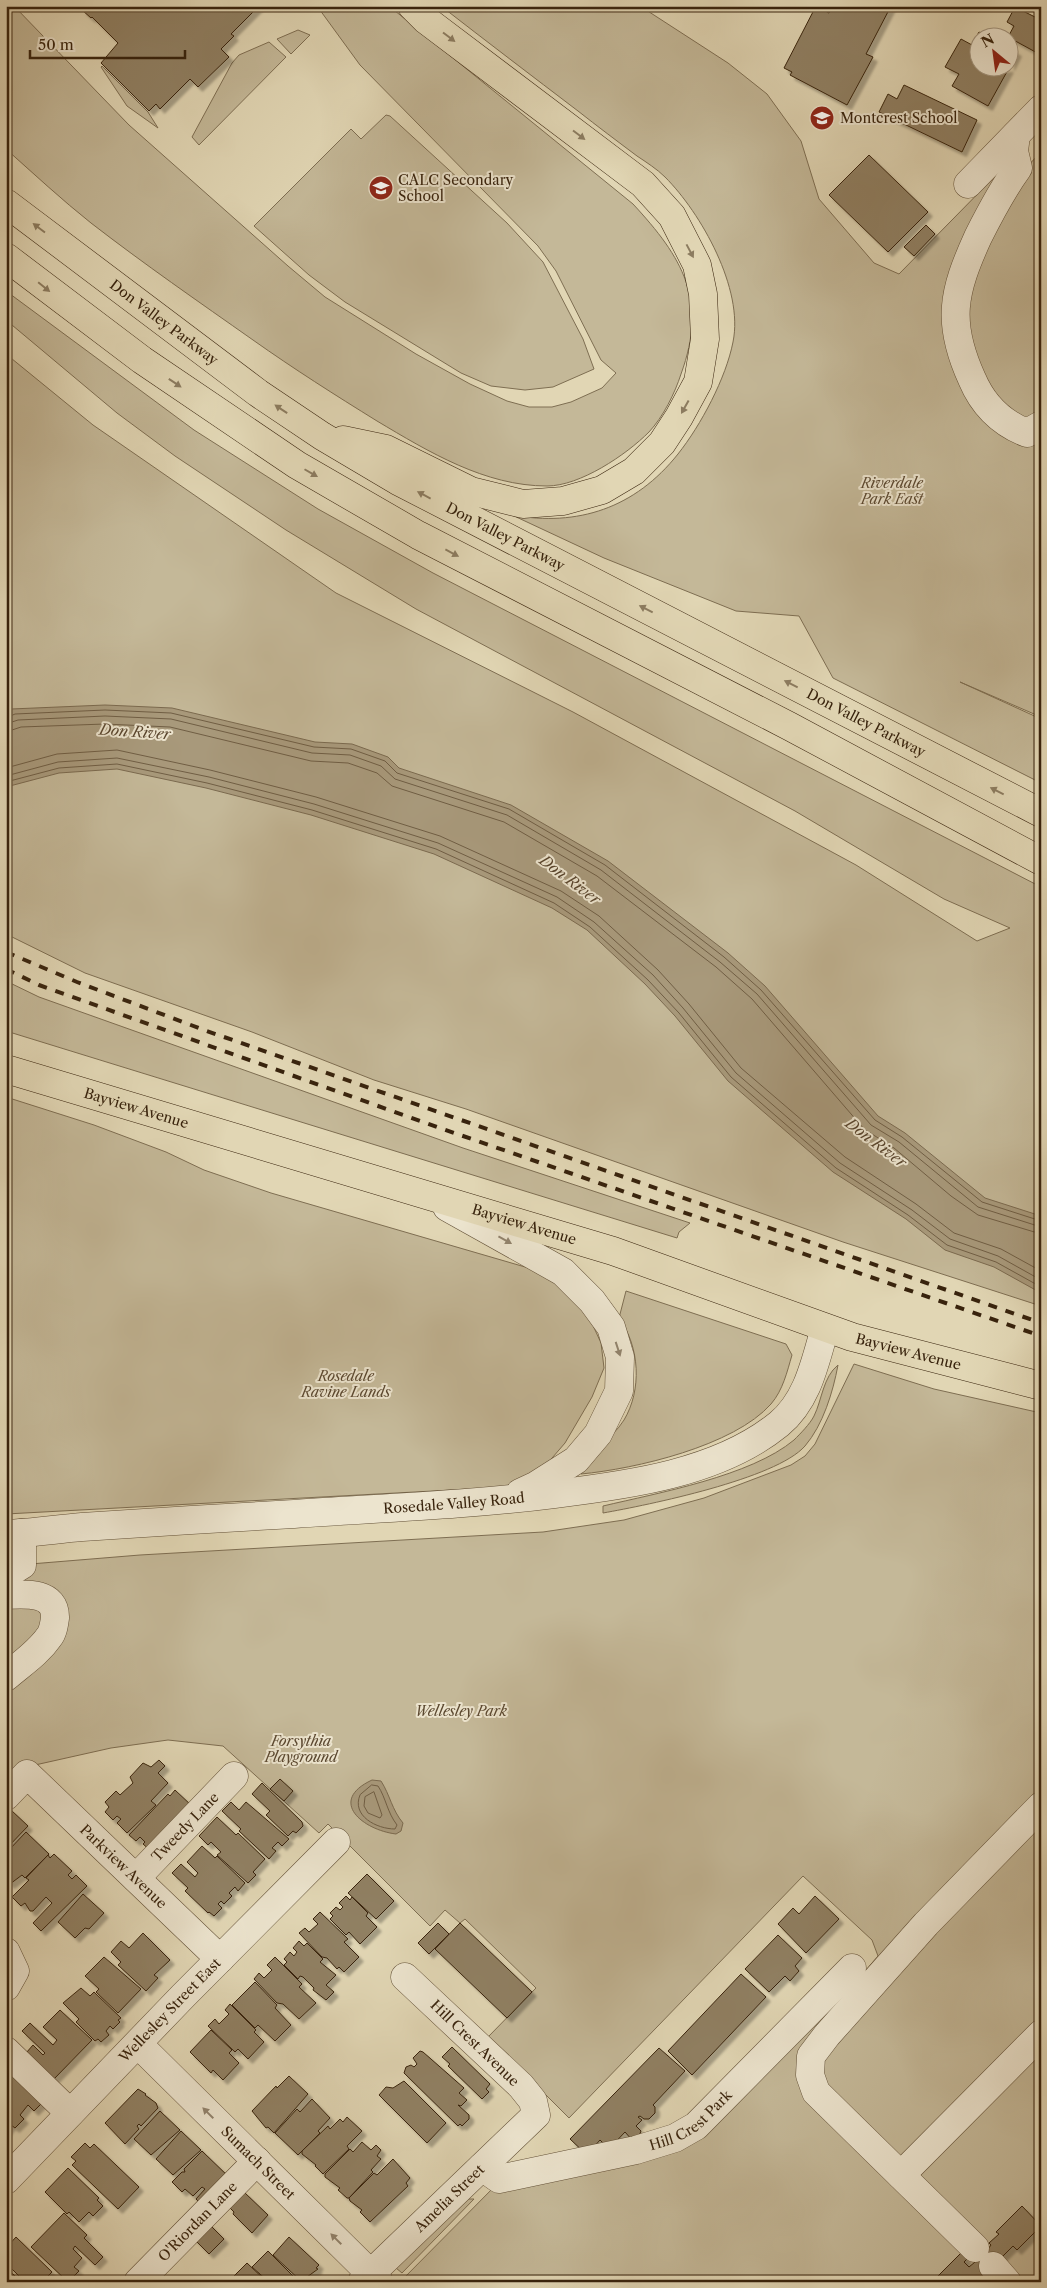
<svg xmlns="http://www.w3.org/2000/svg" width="1047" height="2288" font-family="'Libre Caslon Text',serif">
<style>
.green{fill:#c4b898;stroke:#7e6e52}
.water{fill:#a8997b;stroke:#7b6a4f}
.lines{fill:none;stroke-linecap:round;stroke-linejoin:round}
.shore{stroke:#705e44;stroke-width:1}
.building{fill:#908064;stroke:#38230d;filter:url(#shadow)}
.minor-casing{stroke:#625037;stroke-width:29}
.major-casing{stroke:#38230d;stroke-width:29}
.highway-casing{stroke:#38230d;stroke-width:29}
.minor{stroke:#ece4ce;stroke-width:28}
.major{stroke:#e1d6b4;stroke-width:28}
.highway{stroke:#e1d6b4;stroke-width:28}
.rail{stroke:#38230d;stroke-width:4;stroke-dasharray:9 9;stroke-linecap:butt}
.oneway{fill:#8c7c60}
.oneway2{fill:#92846e}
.labels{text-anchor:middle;stroke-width:4;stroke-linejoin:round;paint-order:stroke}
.poi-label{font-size:14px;fill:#38230d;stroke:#ece4ce;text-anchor:start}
.street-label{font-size:14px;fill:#38230d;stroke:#ece4ce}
.park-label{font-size:14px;font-style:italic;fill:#5b4830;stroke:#ece4ce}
.water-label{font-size:15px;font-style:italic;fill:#5a462e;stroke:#ece4ce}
</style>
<defs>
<filter id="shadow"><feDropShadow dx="4.5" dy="4.5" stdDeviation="1" flood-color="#0004"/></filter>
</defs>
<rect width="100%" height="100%" fill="#e1d6b4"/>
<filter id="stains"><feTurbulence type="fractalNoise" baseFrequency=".004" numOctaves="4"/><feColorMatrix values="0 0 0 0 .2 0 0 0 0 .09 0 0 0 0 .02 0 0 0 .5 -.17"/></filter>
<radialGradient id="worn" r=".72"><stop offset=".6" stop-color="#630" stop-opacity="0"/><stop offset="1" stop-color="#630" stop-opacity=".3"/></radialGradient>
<g class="green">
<path d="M6 6H14L129 125 288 266 325 297 416 354 470 384 507 401 529 407H552L571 402 602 388 616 373 601 360 556 271 538 246 360 65 317 6H389L633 204C683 258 708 300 681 374 675 393 663 417 649 432 626 455 580 486 547 486 485 486 429 452 377 421 335 395 294 369 253 340 199 302 144 264 91 223 62 200 34 174 6 149Z"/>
<path d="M441 6H640L728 63 767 94 801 141 819 199 874 263 899 274 1005 166 1021 173 1041 152V717L960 682 1041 719V783L833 678 799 616 736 611 604 558 512 515C578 527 635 508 678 454 701 425 726 378 733 342 744 289 701 213 665 177 657 169 646 162 637 156 617 141 597 126 578 111 532 76 486 41 441 6Z"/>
<path d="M298 30 310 35 291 54 277 39Z"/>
<path d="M269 42 286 57 199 145 192 137 232 63 239 55Z"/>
<path d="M102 66 148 112 158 128 127 106 101 67Z"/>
<path d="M386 115 390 116 507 223 543 262 583 339 594 369 553 387 525 390 491 386 461 373 345 302 309 275 254 226 351 129 361 139Z"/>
<path d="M6 291 194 430 318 509 433 573 1041 887V1306L843 1242 466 1109 374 1080 252 1032 85 973 6 934V354L93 425 336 593 573 712 856 865 977 941 1010 928 944 899 795 811 416 609 286 530 175 456 117 413 6 320Z"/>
<path d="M6 981 39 997 463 1148 690 1223 679 1232 677 1238 6 1031Z"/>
<path d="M6 1097 94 1125 166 1152 204 1170 271 1193 532 1269 554 1279 576 1299 590 1319 601 1343 604 1368 592 1397 565 1443 546 1465 507 1487 6 1514Z"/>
<path d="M626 1291 786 1344 792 1355C787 1372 783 1390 771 1404 734 1446 635 1469 581 1474 583 1466 595 1455 601 1447 608 1438 618 1430 624 1420 642 1390 640 1347 619 1318Z"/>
<path d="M854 1364 934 1389 1041 1413V2269L1028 2282H400L498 2183 674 2145 861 1976 878 1956 872 1940 803 1876 569 2118 488 2037 536 1988 465 1919 460 1923 445 1910 430 1926 328 1824 319 1833 223 1746 168 1740 111 1748 35 1765 6 1787V1566L140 1555 543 1532 624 1520 704 1498 791 1465 805 1456 815 1444Z"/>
<path d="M838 1365C833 1392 823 1425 805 1446 776 1479 648 1505 603 1513V1506C658 1493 751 1476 794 1440 800 1434 810 1424 814 1416 822 1400 823 1377 838 1365Z"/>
<path d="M468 2199H474L402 2273 396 2268 458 2204Z"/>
</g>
<g class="water">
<path d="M105 705 172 708 315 742 352 744 388 757 399 768 511 805 608 861 728 953 765 986 878 1116 905 1133 985 1198 1041 1216V1293L994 1267 945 1250 906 1219 833 1172 728 1081 675 1016 645 984 587 930 552 908 434 854 311 815 206 788 117 769 59 773 6 787V716L11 709Z"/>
<path d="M372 1780 381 1781C390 1795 392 1810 403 1823L401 1831 396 1834C363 1830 327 1801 372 1780Z"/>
</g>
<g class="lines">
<g class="shore">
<path d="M6 718 15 714 105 710 171 713 314 747 351 749 385 761 397 773 509 809 605 865 724 957 761 990 875 1120 902 1137 982 1202 1041 1221"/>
<path d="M6 724 18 720 105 716 171 719 312 753 350 755 381 766 395 779 507 815 601 870 720 962 757 994 871 1125 899 1142 978 1207 1041 1227"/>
<path d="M6 732 21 727 105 724 170 727 311 761 348 763 377 773 392 786 504 822 597 876 716 967 752 999 864 1129 894 1148 951 1196 978 1215 1041 1234"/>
<path d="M6 768 57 754 117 750 210 770 316 797 440 836 561 891 599 916 658 970 689 1004 741 1068 845 1157 916 1204 954 1233 1001 1249 1041 1271"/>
<path d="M6 776 58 762 117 758 209 777 314 804 438 843 557 897 594 922 653 975 683 1008 736 1073 840 1163 912 1210 950 1239 998 1256 1041 1280"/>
<path d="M6 782 59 768 117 764 207 783 312 810 436 849 554 903 590 927 648 980 679 1013 731 1077 836 1168 908 1215 947 1245 996 1262 1041 1287"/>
<path d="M372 1785 378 1786C386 1798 387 1812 397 1825L395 1829C377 1829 351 1816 360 1795Z"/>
<path d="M374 1792 382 1815 380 1818 368 1813 364 1806 365 1797Z"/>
</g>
</g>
<g class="building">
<path d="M85 6H259L231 34 234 36 221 49 229 57 198 87 190 79 160 109 156 104 149 111 101 63 118 43 92 17 91 18 82 10Z"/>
<path d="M816 6 829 13 833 6H891L866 54 873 57 847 105 790 75 792 72 784 68Z"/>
<path d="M1015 7 1041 20V55L1008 37 1014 26 1007 22Z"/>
<path d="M979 32 990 38H980V68H1009L988 106 952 86 959 74 945 67 961 39 972 45Z"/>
<path d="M1010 48 1017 52 1010 66Z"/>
<path d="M904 85 977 120 962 152 879 112 888 94 897 99Z"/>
<path d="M869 155 928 212 888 252 829 195Z"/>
<path d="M926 225 935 234 914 256 904 247Z"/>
<path d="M159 1760 165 1766 158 1773 168 1783 151 1801 156 1805 127 1833 117 1823 121 1819 117 1816 113 1820 105 1812 109 1807 105 1802 116 1791 120 1795 133 1783 130 1777 143 1763 151 1767Z"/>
<path d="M280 1779 293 1791 284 1801 270 1789Z"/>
<path d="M262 1783 302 1822 303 1826 296 1833 293 1831 288 1836 266 1815 270 1811 252 1794Z"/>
<path d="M175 1790 192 1806 152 1852 143 1844 145 1842 140 1837 136 1841 129 1835 168 1794 170 1796Z"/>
<path d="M231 1802 239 1810 246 1802 289 1839 282 1846 278 1842 272 1848 276 1851 269 1859 239 1831 241 1829 222 1811Z"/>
<path d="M11 1810 28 1826 6 1849V1814Z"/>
<path d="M217 1817 236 1835 238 1833 265 1859 253 1872 256 1875 248 1883 217 1855 221 1852 211 1842 208 1845 199 1836Z"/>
<path d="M26 1832 49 1854 25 1878 22 1875 10 1884 6 1880V1861L11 1857 7 1852Z"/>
<path d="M202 1846 215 1858 217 1856 245 1883 238 1891 235 1887 229 1893 232 1896 224 1904 221 1901 218 1904 222 1908 214 1916 209 1912 208 1913 185 1891 188 1888 172 1873 181 1864 195 1877 198 1873 187 1862Z"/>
<path d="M54 1854 72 1871 68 1875 72 1879 76 1875 87 1886 41 1931 33 1923 52 1903 46 1897 33 1911H30L25 1903 21 1906 12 1897 29 1880 26 1878 48 1855 50 1858Z"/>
<path d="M367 1874 394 1901 376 1919 348 1893Z"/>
<path d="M83 1894 104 1913 89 1929 85 1928 75 1938 58 1922Z"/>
<path d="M346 1896 350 1900 352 1897 368 1913 366 1916 377 1927 360 1944 349 1932 346 1935 330 1919 333 1916 330 1913 336 1907 340 1910 343 1907 339 1903Z"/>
<path d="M815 1896 839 1919 806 1953 778 1924 793 1908 799 1914Z"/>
<path d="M320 1912 348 1939 344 1942 359 1957 344 1972 339 1967 337 1969 327 1958 322 1957 299 1933 305 1928 309 1932 318 1924 313 1919Z"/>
<path d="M438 1923 449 1934 429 1954 418 1943Z"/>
<path d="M460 1923 532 1992 507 2018 435 1949Z"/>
<path d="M143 1933 170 1960 154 1975 158 1978 146 1991 118 1965 121 1962 111 1952 121 1941 129 1948Z"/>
<path d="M778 1935 802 1958 795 1966 799 1971 790 1981 785 1976 769 1992 745 1969Z"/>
<path d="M299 1941 304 1946 307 1943 323 1959 320 1962 336 1975 326 1985 334 1992 326 2000 313 1990 314 1988 303 1977 300 1976 298 1979 284 1965 287 1962 284 1959 290 1952 294 1956 297 1952 293 1948Z"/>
<path d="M104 1957 141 1989 118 2013 96 1992 99 1989 85 1976Z"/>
<path d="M275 1957 302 1984 299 1987 316 2003 299 2019 283 2004 277 2003 254 1979 259 1973 264 1978 272 1970 267 1965Z"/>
<path d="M741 1974 766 1997 692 2075 668 2051Z"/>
<path d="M255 1982 277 2005 275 2008 291 2025 275 2041 258 2025 255 2028 232 2005Z"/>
<path d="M81 1988 90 1996 94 1992 121 2018 118 2020 120 2022 113 2029 110 2026 106 2031 109 2035 101 2042 98 2039 95 2041 76 2022 79 2019 63 2003Z"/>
<path d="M230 2004 256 2030 254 2032 264 2042 248 2059 238 2049 235 2052 208 2026 215 2019 219 2024 229 2014 225 2010Z"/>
<path d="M60 2010 92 2040 53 2080 26 2053 33 2045 43 2055 45 2053 22 2031 30 2023 53 2045 57 2040 43 2027Z"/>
<path d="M211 2030 232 2050 229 2053 239 2063 223 2080 213 2070 211 2073 190 2052Z"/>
<path d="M452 2047 490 2084 486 2089 489 2092 482 2099 448 2066 450 2064 442 2057Z"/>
<path d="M659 2048 685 2071 653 2105 655 2107V2113L649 2119H644L640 2116 638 2117 642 2120 636 2126 641 2131 639 2136 632 2140 625 2132 609 2149 600 2140 587 2155 570 2139Z"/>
<path d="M420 2051 423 2052 464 2088 459 2093 467 2100 461 2106 458 2105 469 2115V2119L462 2126 460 2124 458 2126 404 2073 406 2067 411 2065 414 2067 417 2064 413 2058Z"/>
<path d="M6 2069 44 2101 34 2111 28 2105 20 2115 24 2119 15 2128 11 2125 6 2132Z"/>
<path d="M289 2076 308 2094 274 2133 268 2127 266 2128 252 2111 276 2086 277 2088Z"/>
<path d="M404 2081 446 2123 427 2143 379 2095 386 2087 393 2088Z"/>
<path d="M138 2089 146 2094 145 2095 156 2103 158 2108 141 2126 139 2124 137 2126 139 2129 125 2144 105 2123Z"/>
<path d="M312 2099 330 2118 318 2131 320 2133 298 2155 275 2133 297 2109 300 2112Z"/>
<path d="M160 2111 180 2130 151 2155 134 2139Z"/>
<path d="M347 2117 362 2131 347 2146 349 2149 323 2174 315 2166 316 2165 302 2154V2151L328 2126 330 2129 340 2119 343 2122Z"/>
<path d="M181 2131 201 2150 173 2175 156 2159Z"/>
<path d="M362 2142 371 2150 376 2145 381 2150 377 2156 381 2159 371 2170 373 2172 349 2198H347L338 2190 340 2188 325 2177V2174L350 2149 353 2152Z"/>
<path d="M85 2143 90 2148 94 2144 139 2187 118 2209 72 2165 76 2161 71 2157Z"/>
<path d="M202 2151 231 2179 204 2207 196 2199 205 2189 202 2187 193 2196 185 2189 182 2192 172 2182 182 2172H185L184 2169Z"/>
<path d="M393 2159 410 2178 406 2183 408 2186 370 2222 360 2212 362 2210 350 2201 349 2198 374 2173 377 2175Z"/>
<path d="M68 2168 99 2198 97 2200 103 2206 93 2216 89 2212 79 2222 69 2212 67 2214 45 2192Z"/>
<path d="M244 2192 268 2215 252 2233 233 2214 234 2212 229 2207Z"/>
<path d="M1022 2206 1041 2226 1017 2250 1013 2246 977 2282H940L936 2278 961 2253 967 2259 964 2262 969 2267 975 2262 968 2255 988 2249 991 2245 989 2243 999 2234 996 2232Z"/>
<path d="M64 2213 87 2235 84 2238 103 2257 95 2265 75 2246 73 2249 82 2258 74 2267 79 2271 68 2282 31 2247Z"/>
<path d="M206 2221 224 2239 209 2254 191 2236Z"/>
<path d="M16 2237 52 2272 42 2282H25L6 2263V2248Z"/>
<path d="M289 2237 319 2265 316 2268 318 2269 307 2277 309 2279 306 2282H302L273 2255Z"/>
<path d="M268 2251 299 2282H269L252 2267Z"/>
<path d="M247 2263 267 2282H238L233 2277Z"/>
<path d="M6 2267 21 2282H6Z"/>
</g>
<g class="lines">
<defs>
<g id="minor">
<path d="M1016 135 1014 151 1018 168C1002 190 990 213 978 237 953 292 946 322 972 379 983 405 1001 423 1027 433L1041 425"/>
<path d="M968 184 1041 109"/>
<path d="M447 1207 563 1272 592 1301 611 1327 620 1357 619 1391 598 1434 576 1460 535 1486 520 1493"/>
<path id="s1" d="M6 1534C32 1533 57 1529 82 1527 153 1522 223 1518 294 1514 381 1508 468 1505 554 1494 629 1485 719 1473 779 1424 808 1400 815 1362 825 1328"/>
<path d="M6 1575 22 1565V1533"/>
<path d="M6 1595C24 1594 56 1591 55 1618 54 1625 53 1632 49 1637 38 1653 21 1664 6 1677"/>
<path id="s2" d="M6 1796 27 1774 220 1959"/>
<path id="s3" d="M136 1878 234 1776"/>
<path d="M6 1952 15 1971 6 1987"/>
<path id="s4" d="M138 2044 379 2282"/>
<path d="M6 2051 70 2113"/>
<path id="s5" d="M482 2167 499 2179 636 2150 675 2138 696 2126 852 1968"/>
<path d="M901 2175 1041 2034"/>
<path id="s6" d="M6 2180 183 1996 336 1842"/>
<path d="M975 2248 816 2092 810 2075 811 2056 827 2035 926 1924 1041 1806"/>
<path d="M993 2266 1007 2282"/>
<path id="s7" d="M138 2282 257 2161"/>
<path id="s8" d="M362 2282 536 2115 533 2101 521 2086 405 1977"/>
</g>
<g id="major">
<path id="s9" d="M6 1069 613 1251 852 1337 1041 1386"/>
</g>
<g id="highway">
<path id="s10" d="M6 203 258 393 322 436 398 481 1041 813"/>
<path d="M6 257 142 360 297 465 418 535 789 726 1041 861"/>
<path d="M343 440 386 449 471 491 523 504 563 501 602 490 634 471 662 443 679 417 698 382 705 339 703 294 697 265 672 216 643 184 426 20 412 6"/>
</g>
</defs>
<use href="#minor" class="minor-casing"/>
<use href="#major" class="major-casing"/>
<use href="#highway" class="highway-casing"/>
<use href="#minor" class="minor"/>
<use href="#major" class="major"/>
<use href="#highway" class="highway"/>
<g class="rail">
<path d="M6 952 77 982 204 1030 1041 1323"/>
<path d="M6 969 39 985 437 1127 1041 1336"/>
</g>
</g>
<defs><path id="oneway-solid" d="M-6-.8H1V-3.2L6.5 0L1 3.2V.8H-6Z" transform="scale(1.25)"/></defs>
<g class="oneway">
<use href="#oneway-solid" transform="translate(449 37) rotate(37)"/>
<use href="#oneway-solid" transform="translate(579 135) rotate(37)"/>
<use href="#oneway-solid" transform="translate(39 228) rotate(-143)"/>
<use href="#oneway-solid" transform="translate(690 251) rotate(62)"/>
<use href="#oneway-solid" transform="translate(44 287) rotate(39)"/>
<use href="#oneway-solid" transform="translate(175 383) rotate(34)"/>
<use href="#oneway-solid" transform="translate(685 407) rotate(119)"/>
<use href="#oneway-solid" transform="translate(281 409) rotate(-146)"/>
<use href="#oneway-solid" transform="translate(311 473) rotate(30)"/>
<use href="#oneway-solid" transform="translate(424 495) rotate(-152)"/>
<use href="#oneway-solid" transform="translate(452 553) rotate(28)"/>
<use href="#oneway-solid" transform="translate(646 609) rotate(-153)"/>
<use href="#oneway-solid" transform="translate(791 684) rotate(-153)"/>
<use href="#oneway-solid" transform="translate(997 791) rotate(-153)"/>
</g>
<g class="oneway2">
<use href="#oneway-solid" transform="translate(505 1240) rotate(29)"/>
<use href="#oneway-solid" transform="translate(618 1349) rotate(72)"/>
<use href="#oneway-solid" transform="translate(208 2113) rotate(-135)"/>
<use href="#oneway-solid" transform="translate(336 2239) rotate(-135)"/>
</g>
<defs>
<symbol id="school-disc" viewBox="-11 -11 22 22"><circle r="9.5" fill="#8f2418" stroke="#ece4ce"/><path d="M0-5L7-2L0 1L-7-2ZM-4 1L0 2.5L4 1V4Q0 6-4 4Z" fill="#fff"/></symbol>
</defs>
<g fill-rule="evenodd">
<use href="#school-disc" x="808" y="104" width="28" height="28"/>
<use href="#school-disc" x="367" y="174" width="28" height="28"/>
</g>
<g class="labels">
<g class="poi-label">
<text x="840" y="123">Montcrest School</text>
<text x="398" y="185">CALC Secondary<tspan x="398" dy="16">School</tspan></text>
</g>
<g class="street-label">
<text dy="5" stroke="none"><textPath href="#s10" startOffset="198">Don Valley Parkway</textPath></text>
<text dy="5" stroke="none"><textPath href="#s10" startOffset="602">Don Valley Parkway</textPath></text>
<text dy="5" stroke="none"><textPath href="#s10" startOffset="1008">Don Valley Parkway</textPath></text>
<text dy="5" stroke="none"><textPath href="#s9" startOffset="136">Bayview Avenue</textPath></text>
<text dy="5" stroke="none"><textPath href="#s9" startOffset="541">Bayview Avenue</textPath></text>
<text dy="5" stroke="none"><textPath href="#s9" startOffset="946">Bayview Avenue</textPath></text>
<text dy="5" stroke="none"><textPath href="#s1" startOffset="449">Rosedale Valley Road</textPath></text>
<text dy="5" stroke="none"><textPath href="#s3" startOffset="71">Tweedy Lane</textPath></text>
<text dy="5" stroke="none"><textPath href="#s2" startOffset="164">Parkview Avenue</textPath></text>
<text dy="5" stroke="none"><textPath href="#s6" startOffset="236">Wellesley Street East</textPath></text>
<text transform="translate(475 2043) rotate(44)" y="5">Hill Crest Avenue</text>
<text dy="5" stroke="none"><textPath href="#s5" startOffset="224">Hill Crest Park</textPath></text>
<text dy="5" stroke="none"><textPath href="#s4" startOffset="169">Sumach Street</textPath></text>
<text dy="5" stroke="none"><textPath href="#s8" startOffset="121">Amelia Street</textPath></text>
<text dy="5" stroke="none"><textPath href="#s7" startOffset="85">O'Riordan Lane</textPath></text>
</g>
<g class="park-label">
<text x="892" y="488">Riverdale<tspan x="892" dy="16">Park East</tspan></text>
<text x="346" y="1381">Rosedale<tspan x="346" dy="16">Ravine Lands</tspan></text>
<text x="461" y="1716">Wellesley Park</text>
<text x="301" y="1746">Forsythia<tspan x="301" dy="16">Playground</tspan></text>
</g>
<g class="water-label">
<text transform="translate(135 732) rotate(4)" y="5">Don River</text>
<text transform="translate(570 880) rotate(37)" y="5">Don River</text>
<text transform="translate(876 1143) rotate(37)" y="5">Don River</text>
</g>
</g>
<rect width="1047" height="2288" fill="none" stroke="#e1d6b4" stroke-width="25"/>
<rect x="8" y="8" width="1032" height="2273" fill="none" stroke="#38230d" stroke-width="2.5"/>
<rect x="12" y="12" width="1022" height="2263" fill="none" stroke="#38230d"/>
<g transform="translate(994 52) rotate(331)"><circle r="24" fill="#ece4ce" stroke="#a49781"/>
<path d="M0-4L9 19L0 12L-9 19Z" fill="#8f2418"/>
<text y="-8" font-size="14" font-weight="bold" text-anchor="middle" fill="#38230d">N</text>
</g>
<path d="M30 50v8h155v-8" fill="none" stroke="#38230d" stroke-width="2.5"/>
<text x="38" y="50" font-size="15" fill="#38230d" stroke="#ece4ce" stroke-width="4" paint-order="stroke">50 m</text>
<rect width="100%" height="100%" filter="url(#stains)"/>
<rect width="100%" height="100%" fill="url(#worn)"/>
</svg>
